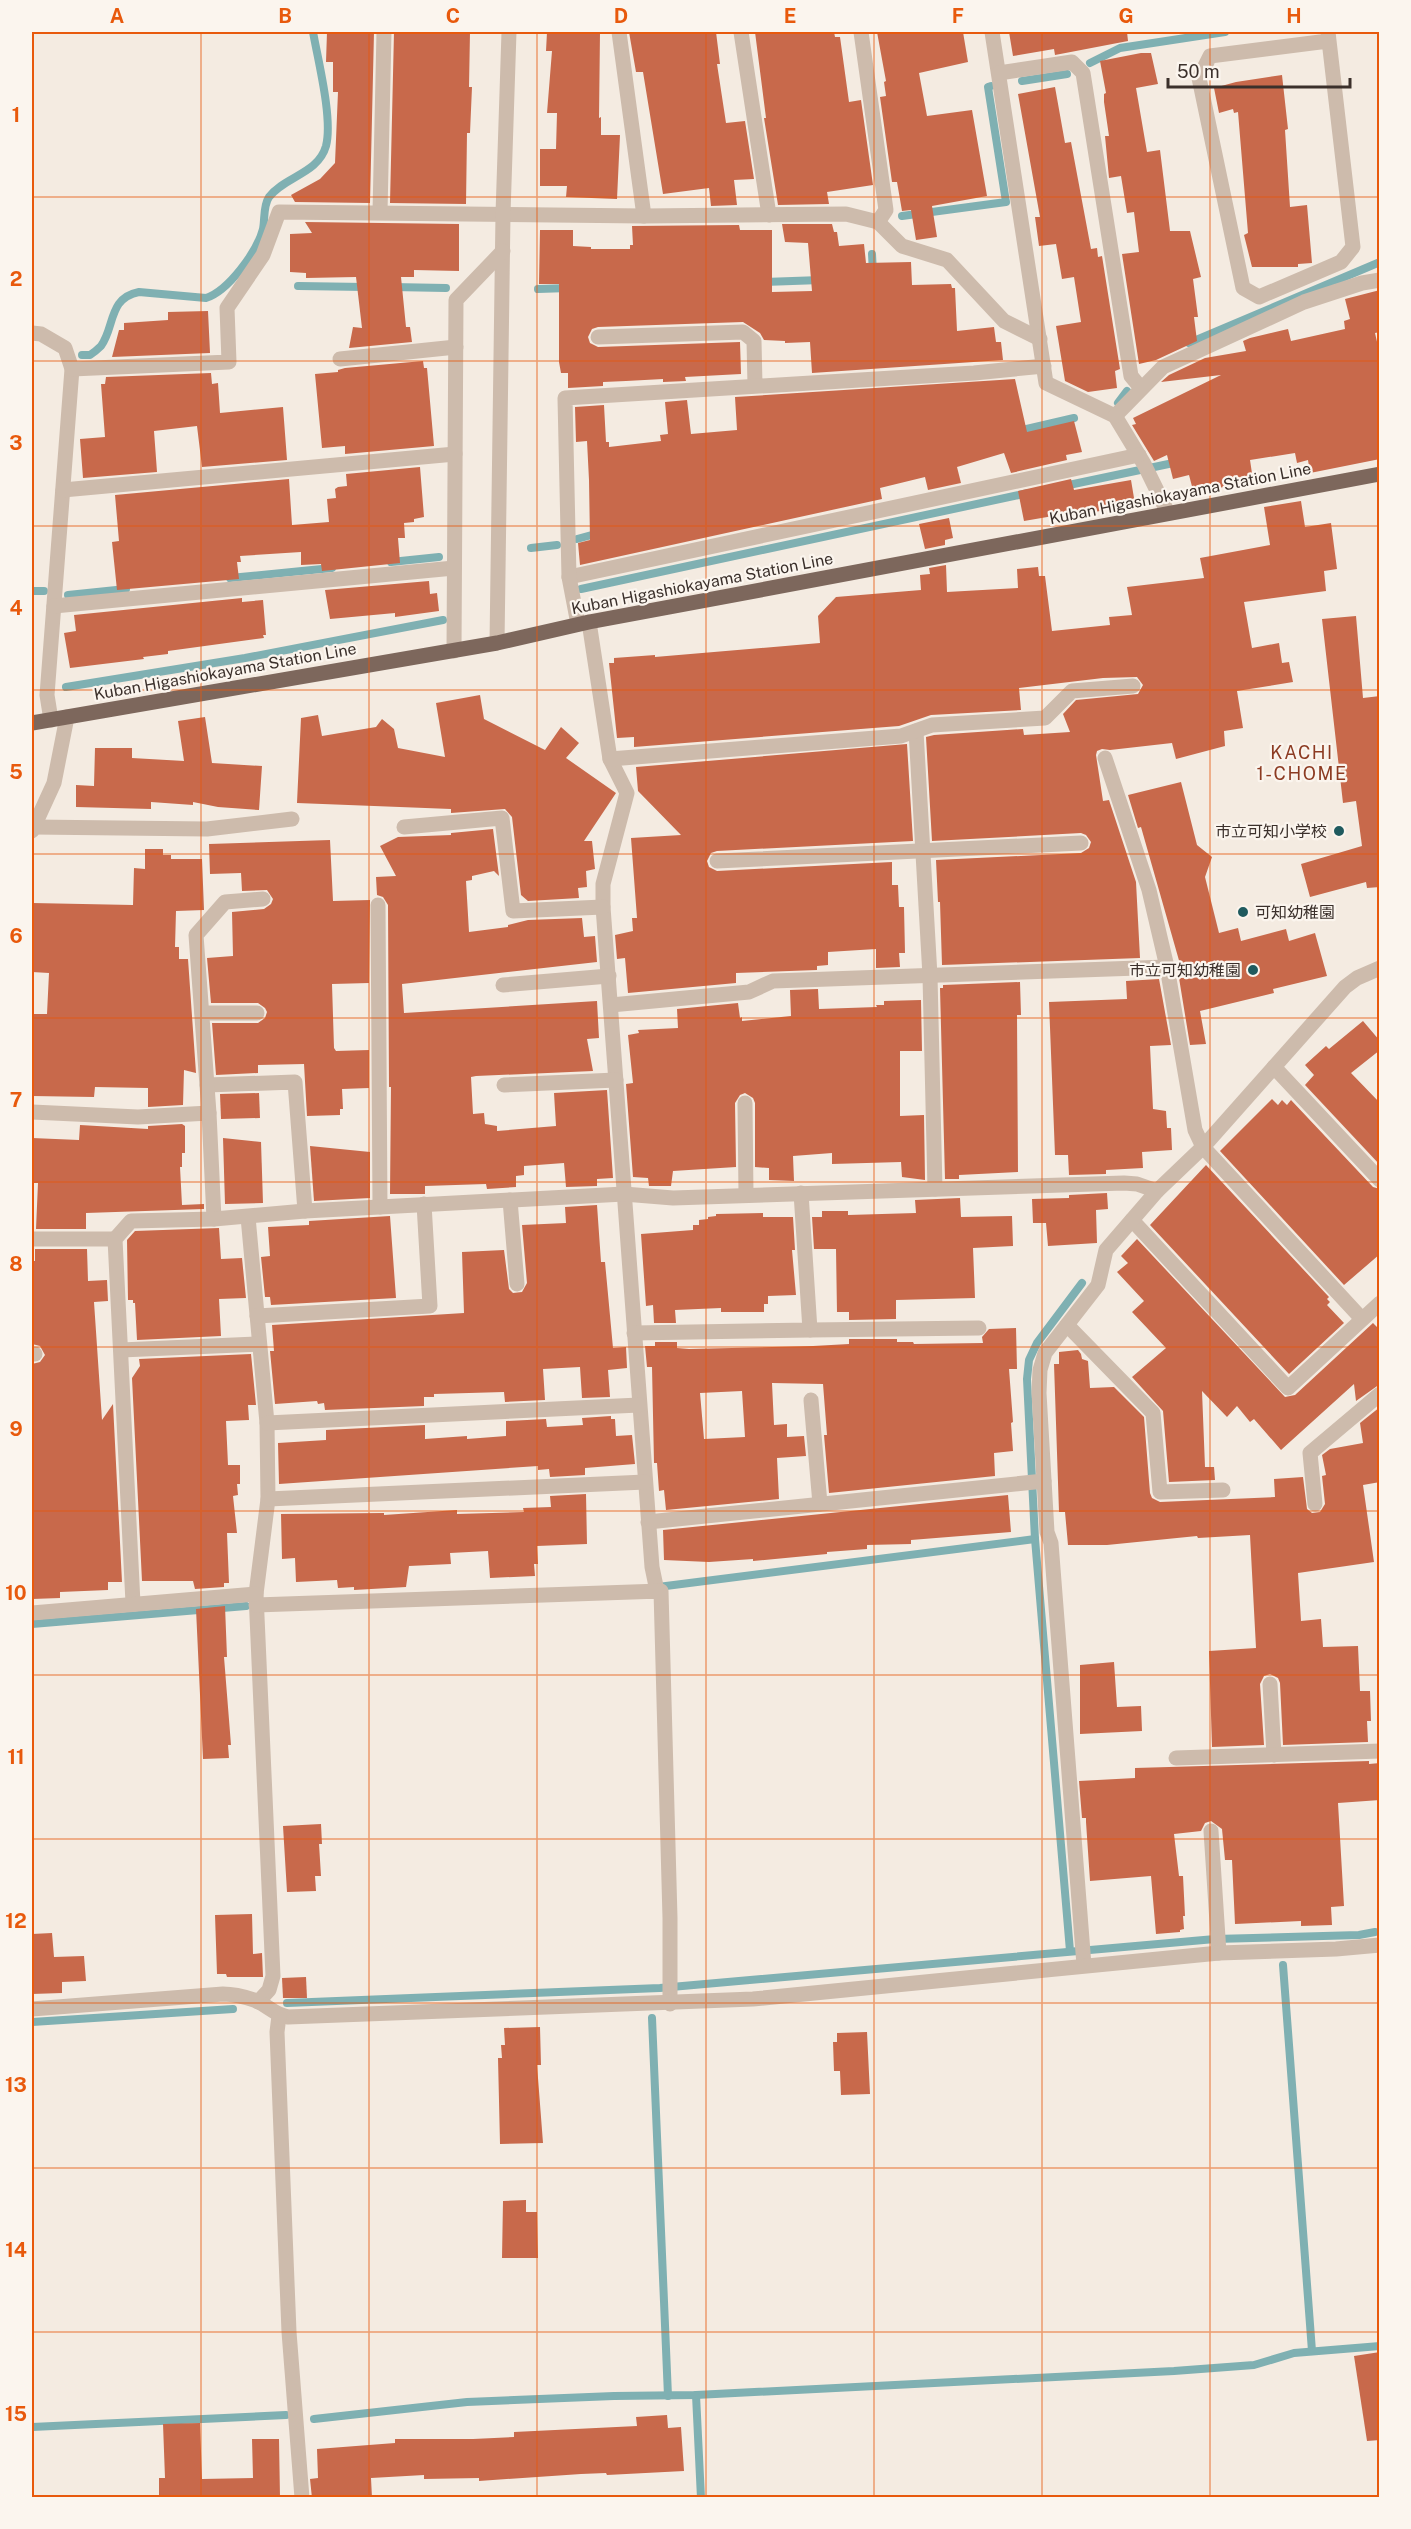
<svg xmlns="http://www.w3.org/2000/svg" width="1411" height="2529" font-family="'Public Sans','Noto Sans JP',sans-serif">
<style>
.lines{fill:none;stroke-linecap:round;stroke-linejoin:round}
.stream{stroke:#7fb0b2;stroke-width:8}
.building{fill:#c8694b;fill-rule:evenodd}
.minor{stroke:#cdbbac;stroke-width:15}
.major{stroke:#7d675c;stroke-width:15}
.grid{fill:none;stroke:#e8590c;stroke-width:1.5;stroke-opacity:0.55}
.poi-dot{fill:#1f5a5e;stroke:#fbf5ee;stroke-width:2}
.labels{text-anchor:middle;stroke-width:4.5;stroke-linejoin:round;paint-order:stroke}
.street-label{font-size:16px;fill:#3b302b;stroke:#fbf5ee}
.poi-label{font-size:16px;fill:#3b302b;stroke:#fbf5ee;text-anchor:end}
.neighbourhood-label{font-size:18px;letter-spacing:1.5px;fill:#8c3b22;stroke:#fbf5ee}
.neatline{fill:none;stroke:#e8590c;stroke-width:2}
.grid-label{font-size:20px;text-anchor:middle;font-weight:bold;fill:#e8590c}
</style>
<rect width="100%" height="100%" fill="#f4ebe1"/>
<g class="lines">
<g class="stream">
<path d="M1090 63 1120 48 1225 32"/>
<path d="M1022 81 1067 74"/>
<path d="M902 216 1006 202 988 87 991 86"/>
<path d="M872 254 873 273"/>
<path d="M764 282 821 280"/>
<path d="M298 286 365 287"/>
<path d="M392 287 446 288"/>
<path d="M538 289 569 288"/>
<path d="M1189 343 1380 262"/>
<path d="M82 355H90C93 353 98 349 101 346 115 327 108 298 139 292L206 298C228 291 257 252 263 229 265 219 263 206 269 197 285 176 318 174 326 146 333 119 318 60 313 32"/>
<path d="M1118 403 1127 391"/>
<path d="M1018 431 1074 418"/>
<path d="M1064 486 1178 462"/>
<path d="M577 539 599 533"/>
<path d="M531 548 557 545"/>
<path d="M391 562 439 557"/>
<path d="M230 578 332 568"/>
<path d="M581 589 1028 493"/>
<path d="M32 591H44"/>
<path d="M68 595 126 589"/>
<path d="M66 687 245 658 443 620"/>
<path d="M658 1587 1035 1539"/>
<path d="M32 1624 246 1606"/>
<path d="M1070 1951 1035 1539 1027 1379 1029 1360 1037 1343 1082 1283"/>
<path d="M1283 1965 1312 2351"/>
<path d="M287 2003 660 1988 1215 1939 1359 1935 1375 1932"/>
<path d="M652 2018 668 2396"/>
<path d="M32 2022 233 2009"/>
<path d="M696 2395 701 2498"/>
<path d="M314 2419 467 2402 614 2396 696 2395 1174 2371 1254 2365 1294 2353 1380 2346"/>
<path d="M32 2427 286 2415"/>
</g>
</g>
<g class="building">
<path d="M327 32H374L370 203 295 202 291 195 320 179 335 163 338 92H333V62H326Z"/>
<path d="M394 32H470L469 87H472L470 133H467L466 204 390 203Z"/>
<path d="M547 32H600L599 118 601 117V135H620L617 199 566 197 567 186H540V149H556L557 113H547L552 51H546Z"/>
<path d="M629 32H716L720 64H717L726 123 745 121 754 179 734 180 737 205 711 206 709 188 663 194 643 72H636Z"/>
<path d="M755 32H834L835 37H840L849 102 861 100 873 185 827 192 829 204 778 205 764 118H766Z"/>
<path d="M877 32H963L968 62 919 73 927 116 972 110 987 196 932 206 937 237 916 240 911 210 902 211 897 182H892L880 97 886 96 884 82 886 81Z"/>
<path d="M1009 32H1127L1128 41 1055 55 1054 49 1013 56Z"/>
<path d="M1141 53H1151L1158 84 1136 88 1147 152 1160 150 1170 231H1190L1201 277 1193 279 1198 317H1194L1197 341 1156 360 1139 364 1122 254 1139 252 1134 212 1127 213 1121 176 1109 178 1105 136H1109L1104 102V94L1106 93 1100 61Z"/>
<path d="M1282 75 1288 129 1285 130 1290 207 1307 205 1312 263 1298 264V267H1252L1244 235 1248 233 1238 112 1234 113 1233 109 1219 113 1214 88 1236 82Z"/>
<path d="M1055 87 1065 143 1071 142 1091 249 1097 248 1098 257 1102 256 1120 369 1115 371 1117 388 1088 392 1065 381 1056 326 1081 322 1074 277 1062 279 1056 244 1039 246 1035 217H1040L1018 94Z"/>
<path d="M305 222 459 224V271L414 270V277H401L406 327H410L412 342 349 348 353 327 362 328 356 277 306 278V273L290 272V234L312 233Z"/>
<path d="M782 224H832L834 232H837L839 246 864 244 866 263 911 262 912 285 951 284 952 288H955L957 331 994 327 996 342H1001L1003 360 812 373 810 342 785 343V341L764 340 760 333 743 322 598 327 592 329 588 337 590 343 598 347 740 342 741 374 685 377 686 381 663 382V379L626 381 603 382V386L568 388V373H561L559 362V284H539L540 230H573V246L591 247V249H630V245H633L632 226 739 225 740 230H772V292L812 291 808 243 785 242Z"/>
<path d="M1380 290V332L1375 333 1380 355V459L1310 473 1308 460 1297 463 1295 453 1250 460 1253 480 1194 494 1189 475 1173 479 1167 455 1154 461 1132 425 1136 424 1133 418 1221 375 1161 382 1169 375 1205 358 1246 351 1243 341 1250 338 1288 329 1291 341 1345 329 1344 321 1350 319 1345 299Z"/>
<path d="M208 311 210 353 112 357 119 330H124V323L168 320V312Z"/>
<path d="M423 361 424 368H427L434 446 345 454V446L322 448 315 374 338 372V370L345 368Z"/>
<path d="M211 373 212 384 218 383 220 413 283 407 287 460 202 467 197 426 154 431 157 472 83 478 80 439 105 437 101 384H105L106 377Z"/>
<path d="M1015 379 1027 432 1074 421 1082 452 1066 455 1067 460 1011 473 1004 453 957 467 961 483 928 490 925 477 880 488 882 499 580 565 578 543 590 540 589 480 587 441 576 442 575 407 604 405 606 442H609V447L661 441 660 435 668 434 665 402 687 400 691 434 737 430 735 397Z"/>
<path d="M420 467 424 517 414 519V522L404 523 405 538H398L400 563 322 571 321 564 301 565V552L240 556 241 562H237L239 579 117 590 112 542 119 541 115 495 289 479 292 525 329 522 327 499 336 498 335 489 338 487 347 486 346 474Z"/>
<path d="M1071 479 1074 490 1131 480 1135 504 1060 519 1059 515 1024 521 1018 491Z"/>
<path d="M1301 501 1305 527 1331 523 1337 569 1324 571 1326 591 1244 602 1252 648 1279 643 1282 663 1289 662 1293 682 1237 691 1243 728 1224 731 1225 746 1176 759 1172 743 1110 750 1102 749 1097 751 1096 755 1103 801 1109 800 1136 882 1140 958 942 965 940 902H938L936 860 1081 853 1089 848 1091 842 1086 835 1081 833 932 841 926 737 934 735 1023 729 1024 735 1070 732 1063 714 1076 700 1138 694 1143 685 1137 677 1103 678 1019 688 1021 710 931 715 899 726 634 747V737L617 738 609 663H614V658L655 655V657L820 643 818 616 836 597 921 590 920 575 930 574 929 568 946 565 947 592 1018 588 1017 569 1038 567 1039 576H1045L1052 631 1110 625 1109 617 1132 615 1127 587 1204 578 1200 558 1270 545 1264 507Z"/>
<path d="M949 518 953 538 945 540V545L925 549 919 524Z"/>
<path d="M429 581 430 594 437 593 439 611 395 617V613L330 619 325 590Z"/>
<path d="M242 598V602L263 600 266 635H263L264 638 168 651V654L143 657 144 659 70 668 64 633 76 631 74 615Z"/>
<path d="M1356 616 1363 698 1380 696V887L1367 888 1366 882 1310 897 1301 864 1362 846 1356 801 1343 803 1322 619Z"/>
<path d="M480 695 484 719 545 750 561 727 579 743 566 758 616 793 584 841H592L595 869 586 871 587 887 578 888 579 898 528 901 521 895 512 817 505 809 451 813V809L297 803 301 718 318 715 322 736 376 727 382 719 394 729 398 748 445 757 436 703Z"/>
<path d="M205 717 212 763 262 766 259 810 218 807 193 802V805L151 802V809L76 807V785L94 786 95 748H132V758L184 761 178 721Z"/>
<path d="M907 744 913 841 717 851 711 853 707 861 709 867 717 871 892 862V885H898L899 907H904L905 953H899L900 967 876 968V949L828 952V965L817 966V970L736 973V983L628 993 625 958 617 959 615 935 633 931 632 918H637L631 838 681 835 638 791 636 767Z"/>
<path d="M1181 782 1197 845 1212 857 1205 877 1219 933 1238 928 1241 941 1286 929 1289 941 1315 933 1327 976 1273 989 1274 993 1200 1011 1206 1044 1190 1045 1179 978H1184L1141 827 1138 828 1128 795Z"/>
<path d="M493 829 499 876 494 871 472 876V880L466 881 469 932 508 927V925L528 920 582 918 584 937 595 936 597 962 402 984 404 1013 597 1001 599 1038 587 1039 593 1071 476 1076 471 1077 473 1114 484 1113 485 1124 497 1126V1131L556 1126 554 1093 607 1090 613 1178 597 1179V1186L566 1187 564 1163 524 1166V1175L516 1176V1187L487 1189 486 1184 425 1186V1194H390L391 1087H389L388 905 383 897 377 895 376 877 396 876 380 846 398 837 451 835V833Z"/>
<path d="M330 840 333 901 370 900 369 983 332 984 334 1048 336 1051 369 1050V1088L342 1089 343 1109H340V1115L307 1116 304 1064 258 1065V1073L216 1075 212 1023H258L265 1018 267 1012 265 1008 258 1003H211L207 958 233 956 232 912 264 909 271 904 273 899 267 890 242 891 241 873 210 874 209 844Z"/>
<path d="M145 849H163V855H171V859H202L204 910 176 911 175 947H179V959H188L196 1073 184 1070 183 1105 148 1107V1088L95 1087 94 1097 32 1096V1014H47L49 973 32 972V903L133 905 134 868 145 869Z"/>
<path d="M1159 979 1171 1045 1150 1046 1153 1109 1166 1111 1167 1128H1171L1172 1150 1142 1152 1143 1168 1106 1170V1174L1069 1175 1068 1155H1055L1049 1002 1127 999 1126 981Z"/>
<path d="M1020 982 1021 1015H1017L1018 1172 959 1175V1179H945L940 988H943V985Z"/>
<path d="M818 989 819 1009 877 1007 876 1005H884V1001L921 1000 922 1051H900V1116L924 1115 925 1180 902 1177 901 1162 832 1164V1153L793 1156 794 1181 769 1180V1168L755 1167V1103L753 1098 745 1093 740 1095 735 1103 736 1167 673 1171 671 1186H649L648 1178 633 1177 626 1084 633 1083 628 1035 639 1033 638 1030 678 1028 677 1009 738 1003 740 1018 742 1017V1021L791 1016 790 990Z"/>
<path d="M1363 1021 1380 1041V1050L1351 1073 1380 1103V1165L1305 1085 1314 1075 1305 1065 1326 1046 1329 1049Z"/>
<path d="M259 1093 260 1118 221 1119 220 1094Z"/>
<path d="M1272 1099 1278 1105 1282 1100 1287 1105 1291 1100 1373 1187 1380 1189V1254L1344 1285 1220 1151Z"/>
<path d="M182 1124 185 1126V1153H182V1167H180L182 1205 204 1204V1209L86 1213V1229H36L38 1183H32V1138L79 1140 80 1125 148 1129V1126Z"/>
<path d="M223 1138 261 1142 263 1203 225 1204Z"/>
<path d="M310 1146 370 1152V1198L314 1201Z"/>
<path d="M1206 1165 1329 1297 1327 1299 1330 1302 1327 1305 1344 1323 1289 1374 1150 1225Z"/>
<path d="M1107 1193 1108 1209 1096 1210 1097 1243 1048 1246 1046 1223H1033L1032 1199 1069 1198V1195Z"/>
<path d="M960 1198 961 1217 1012 1216 1013 1246 973 1248 975 1298 896 1300V1319L849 1320V1312H837L836 1249H814L812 1217H822V1211H848V1215L916 1213 915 1200Z"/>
<path d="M597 1205 601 1262H605L613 1348 626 1347 627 1368 608 1370 610 1397 582 1398 580 1367 543 1369 545 1400 505 1402 504 1392 434 1394V1397H424V1406L325 1410 324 1403 318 1404 317 1401 275 1404 270 1351H274L272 1325 464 1313 462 1252 504 1250 509 1289 513 1293 522 1292 527 1283 522 1225 566 1223 565 1207Z"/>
<path d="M763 1213V1217H793L795 1250H792L796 1295 768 1296V1304H764V1312H721V1308L675 1310 676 1323H654L653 1305 646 1306 641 1234 693 1230V1225H699V1220L708 1219V1217L716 1216V1214Z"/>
<path d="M390 1216 396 1298 271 1305 270 1297H265L261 1257 270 1256 268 1227 309 1225V1221Z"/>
<path d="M219 1228 221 1259 242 1258 246 1298 219 1299 221 1336 137 1340 135 1303H133V1300H128L127 1240 135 1231Z"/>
<path d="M1137 1239 1285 1397 1295 1395 1373 1323 1380 1330V1384L1356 1401 1354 1384 1281 1450 1254 1419 1250 1422 1237 1406 1227 1417 1202 1391 1205 1467H1214L1215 1480 1169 1482 1163 1411 1132 1377 1166 1348 1132 1312 1144 1301 1117 1272 1128 1263 1121 1256Z"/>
<path d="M35 1249H87L88 1281 107 1280 108 1301 94 1302 102 1420 113 1404 122 1582H108V1590L60 1592V1598L32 1599V1364L40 1362 45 1355 40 1346 32 1344V1261H35Z"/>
<path d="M1016 1328 1017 1369H1009L1013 1422 1011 1423 1013 1451 994 1453 995 1476 829 1493 824 1435H827L823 1384 772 1383 774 1425 787 1424V1437L804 1436 806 1456 777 1458 779 1499 666 1510 664 1490 659 1491 657 1463H654L652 1367H647L645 1346H655V1342H677V1348L689 1349 813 1346 849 1344V1339H897V1342H913L914 1344 983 1343 982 1337 989 1329ZM742 1391 745 1437 704 1439 700 1393Z"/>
<path d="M1078 1350 1081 1354 1082 1359 1088 1361 1090 1388 1114 1387 1144 1417 1150 1493 1152 1498 1160 1502 1275 1497 1274 1479 1303 1477 1307 1509 1312 1513 1320 1512 1325 1504 1322 1476 1326 1475 1322 1455 1330 1449 1363 1443 1360 1423 1380 1407V1482L1363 1485 1374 1562 1298 1573 1301 1621 1321 1619 1323 1647 1358 1646 1360 1691H1370L1371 1721H1367L1368 1742 1283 1745 1280 1683 1278 1678 1270 1674 1264 1676 1260 1684 1264 1745 1212 1747 1209 1651 1256 1648 1250 1535 1198 1538 1197 1536 1107 1545H1068L1065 1512H1059L1054 1364H1059V1352Z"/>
<path d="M251 1354 256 1405H248L249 1420 226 1421 228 1465H240V1484H237L238 1495 233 1496 237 1533H227L229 1583H224V1587L195 1589 193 1581H142L132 1378 140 1366 139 1359Z"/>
<path d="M611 1416V1419H615L616 1436 632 1435 635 1464 585 1468V1475L550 1477 549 1469 538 1470V1466L279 1484 278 1443 326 1440V1430L425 1425V1439L467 1436V1439L506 1436V1421L546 1419 547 1427 583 1425 582 1418Z"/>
<path d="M586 1494 587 1544 537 1546 538 1564H534L535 1576 490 1578 488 1551 450 1553 451 1564 409 1566 406 1587 354 1590V1587L338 1588 337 1580 296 1582 295 1558 282 1559 281 1514 384 1513V1515L457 1510V1514L524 1512 523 1508 551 1507 550 1496Z"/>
<path d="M1008 1495 1011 1532 911 1540V1544L867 1545V1549L827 1552V1554L753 1561V1559L709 1562 664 1560 663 1530Z"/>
<path d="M225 1606 227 1657H224L231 1745H228L229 1758 203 1759 196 1609Z"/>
<path d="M1114 1662 1117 1707 1141 1706 1142 1731 1080 1734V1665Z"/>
<path d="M1369 1761V1764L1380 1763V1800L1338 1803 1344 1906 1331 1907 1332 1925 1301 1926V1921L1235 1924 1232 1860H1225L1222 1829 1211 1821 1205 1823 1201 1831 1174 1834 1179 1876H1183L1185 1916H1183L1184 1929 1180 1930V1932L1156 1934 1151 1876 1090 1881 1086 1822V1818H1082L1079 1781 1135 1778V1768Z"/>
<path d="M321 1824 322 1844H319L321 1876H315L316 1891 287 1892 283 1826Z"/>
<path d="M252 1914 253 1954 262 1953 263 1977H227L226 1974H217L215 1915Z"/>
<path d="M52 1933 54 1957 84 1956 86 1981 62 1982V1993L32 1994V1934Z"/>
<path d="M306 1977 307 1998H283L282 1978Z"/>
<path d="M540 2027 541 2065H537L543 2143 500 2144 498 2058H502L501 2045H505L504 2028Z"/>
<path d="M867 2032 870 2094 841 2095 840 2071H834L833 2042H837V2033Z"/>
<path d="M526 2200V2212H537L538 2258H502L503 2201Z"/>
<path d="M1380 2352V2440L1367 2441 1354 2356Z"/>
<path d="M667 2415 668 2428 681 2427 684 2471 607 2475 606 2473 581 2474 479 2481V2478L424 2479V2475L371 2478 372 2498H312L310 2479 318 2478 317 2449 395 2443V2439H473L514 2437V2432L637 2426 636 2417Z"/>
<path d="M200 2423 202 2479 253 2478 252 2439H279L280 2498H159V2478H165L163 2424Z"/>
</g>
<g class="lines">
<g class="minor">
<path d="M619 32 644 216"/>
<path d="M741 32 769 215"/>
<path d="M861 32 886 210 878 222"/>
<path d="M992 32 1046 383 1115 416 1144 464 1168 513"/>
<path d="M1328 32 1353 247 1341 262 1259 297 1243 288 1199 78 1210 56 1328 41"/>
<path d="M999 73 1072 62 1083 73 1131 376 1141 388"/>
<path d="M380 212 384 32"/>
<path d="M32 333 41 334 65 348 72 369 47 695 51 720"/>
<path d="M598 337 743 332 754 341 755 385"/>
<path d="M340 359 456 347"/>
<path d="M72 369 229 362 227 308 263 255 279 212 644 216 846 214 878 222 902 246 947 260 1004 321 1040 339"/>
<path d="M1115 416 1163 367 1304 302 1362 283 1380 280"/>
<path d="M63 490 455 454"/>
<path d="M569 577 1139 455"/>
<path d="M54 606 454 568"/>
<path d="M589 622 610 759 627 793 603 884V907L652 1567 657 1591"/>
<path d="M578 624 569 577 565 398 974 373 1044 366"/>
<path d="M497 643 503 214 509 32"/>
<path d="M454 651 456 300 503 251"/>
<path d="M916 731 930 976 935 1189"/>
<path d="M1105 758 1149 890 1167 967 1195 1130 1203 1147 1362 1319"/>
<path d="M610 759 901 736 932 725 1045 718 1072 691 1133 686"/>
<path d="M33 827 207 829 292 819"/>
<path d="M404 827 502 818 513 911 603 907"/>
<path d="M32 831 54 783 67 717"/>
<path d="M717 861 1081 843"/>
<path d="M378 905 380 1207"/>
<path d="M503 985 609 976"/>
<path d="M611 1005 749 992 773 981 1167 967"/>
<path d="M202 1013H257"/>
<path d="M1274 1067 1380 1180"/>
<path d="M207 1085 295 1082 305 1211"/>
<path d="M504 1085 616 1080"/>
<path d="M745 1103 746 1195"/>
<path d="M32 1112 138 1117 209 1113 214 1219"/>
<path d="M209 1113 196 935 225 902 263 899"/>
<path d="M510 1200 517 1284"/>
<path d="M248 1217 267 1423 268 1499 256 1594 273 1976 269 1990 258 2002"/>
<path d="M1132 1220 1288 1388 1380 1303"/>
<path d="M32 1239H115"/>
<path d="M257 1316 430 1306 424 1204"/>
<path d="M1067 1325 1153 1413 1160 1492 1223 1490"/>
<path d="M810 1330 979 1328"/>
<path d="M634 1333 810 1330 801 1193"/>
<path d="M121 1350 259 1344"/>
<path d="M32 1354H35"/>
<path d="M811 1400 820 1504"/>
<path d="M267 1423 639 1405"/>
<path d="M268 1499 645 1482"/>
<path d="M1315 1504 1310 1453 1380 1394"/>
<path d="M648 1522 1044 1481"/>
<path d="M133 1603 115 1239 131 1221 214 1219 305 1211 624 1194 673 1198 1124 1183 1137 1184 1157 1191"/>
<path d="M256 1605 661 1591 670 1918V2004"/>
<path d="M32 1613 256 1594"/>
<path d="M1270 1684 1274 1755"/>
<path d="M1176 1758 1380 1751"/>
<path d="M1211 1831 1219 1953"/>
<path d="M1084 1965 1051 1543 1047 1532 1039 1393 1040 1370 1045 1353 1098 1285 1106 1250 1157 1191 1203 1147 1345 987 1357 978 1380 968"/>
<path d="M32 2009 223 1994C235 1994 246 1997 257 2001 268 2006 275 2015 288 2017L753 1999 1219 1953 1336 1949 1380 1945"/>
<path d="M279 2016 277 2032 289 2332 302 2498"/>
</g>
<path class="major" d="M32 723 497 643 589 622 1380 474"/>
</g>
<path class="grid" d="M201 32V2498M369 32V2498M537 32V2498M706 32V2498M874 32V2498M1042 32V2498M1210 32V2498M32 197H1380M32 361H1380M32 526H1380M32 690H1380M32 854H1380M32 1018H1380M32 1182H1380M32 1347H1380M32 1511H1380M32 1675H1380M32 1839H1380M32 2003H1380M32 2168H1380M32 2332H1380"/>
<g class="poi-dot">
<circle cx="1339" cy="831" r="6"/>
<circle cx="1243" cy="912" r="6"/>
<circle cx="1253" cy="970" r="6"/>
</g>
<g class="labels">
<g class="street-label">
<text transform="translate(1180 493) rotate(-11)" y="6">Kuban Higashiokayama Station Line</text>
<text transform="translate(702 583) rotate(-11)" y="6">Kuban Higashiokayama Station Line</text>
<text transform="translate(225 671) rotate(-10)" y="6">Kuban Higashiokayama Station Line</text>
</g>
<g class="poi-label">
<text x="1327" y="837">市立可知小学校</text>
<text x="1255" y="918" text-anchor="start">可知幼稚園</text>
<text x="1241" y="976">市立可知幼稚園</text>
</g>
<g class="neighbourhood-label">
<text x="1302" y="759">KACHI<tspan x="1302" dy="21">1-CHOME</tspan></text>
</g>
</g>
<rect width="1411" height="2529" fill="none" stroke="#fbf5ee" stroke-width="66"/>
<path d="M1168 78v9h182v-9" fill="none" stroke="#3b302b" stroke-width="3"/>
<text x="1177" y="78" font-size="18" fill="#3b302b" stroke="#fbf5ee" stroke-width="4.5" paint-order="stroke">50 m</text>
<rect x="33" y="33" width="1345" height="2463" class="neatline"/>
<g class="grid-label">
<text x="117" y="23">A</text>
<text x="285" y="23">B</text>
<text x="453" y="23">C</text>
<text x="621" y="23">D</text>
<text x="790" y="23">E</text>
<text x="958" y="23">F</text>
<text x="1126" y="23">G</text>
<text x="1294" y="23">H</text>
<text x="16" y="122">1</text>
<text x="16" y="286">2</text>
<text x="16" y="450">3</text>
<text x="16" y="615">4</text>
<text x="16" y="779">5</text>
<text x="16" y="943">6</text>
<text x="16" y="1107">7</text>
<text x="16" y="1271">8</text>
<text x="16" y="1436">9</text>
<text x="16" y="1600">10</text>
<text x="16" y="1764">11</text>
<text x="16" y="1928">12</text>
<text x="16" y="2092">13</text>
<text x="16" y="2257">14</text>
<text x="16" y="2421">15</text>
</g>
</svg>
